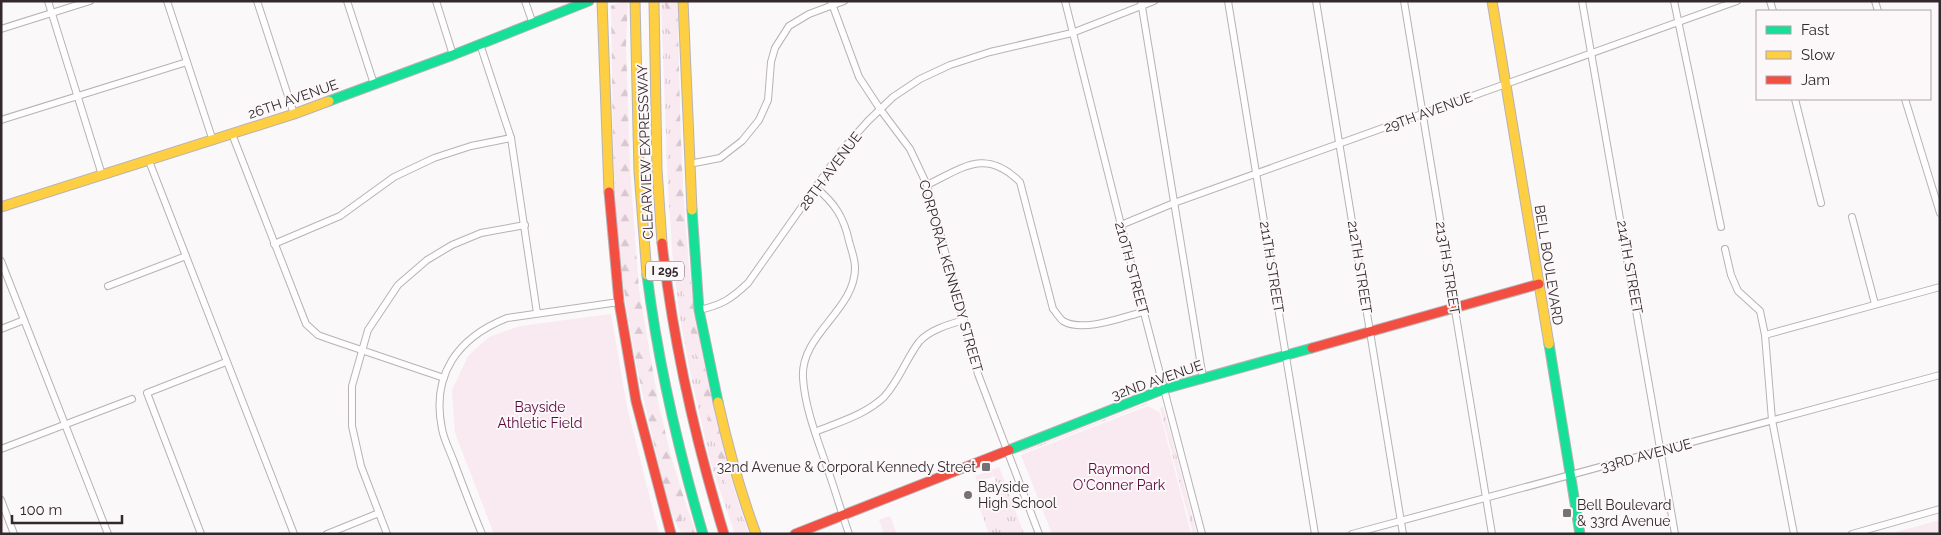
<svg xmlns="http://www.w3.org/2000/svg" width="1941" height="535" font-family="Raleway,sans-serif">
<style>
.grass{fill:url(#grass-tufts)}
.forest{fill:url(#forest-firs)}
.park{fill:#f9e9f0}
.lines{fill:none;stroke-linecap:round;stroke-linejoin:round}
.street-casing{stroke:#b8b2b4;stroke-width:8}
.fast-casing{stroke:#b8b2b4;stroke-width:11}
.slow-casing{stroke:#b8b2b4;stroke-width:11}
.jam-casing{stroke:#b8b2b4;stroke-width:11}
.street{stroke:#fefefe;stroke-width:6}
.fast{stroke:#16e098;stroke-width:9}
.slow{stroke:#ffcf43;stroke-width:9}
.jam{stroke:#f24e42;stroke-width:9}
.poi-dot{fill:#787174;stroke:#fcf7f9;stroke-width:2}
.labels{text-anchor:middle;stroke-width:4;stroke-linejoin:round;paint-order:stroke}
.shield{fill:#fcf7f9;stroke:#6f666a;stroke-width:1}
.shield-label{font-size:12px;font-weight:bold;fill:#32282d}
.street-label{font-size:14px;fill:#32282d;stroke:#fcf7f9}
.park-label{font-size:14px;fill:#5b083b;stroke:#fcf7f9}
.poi-label{font-size:14px;fill:#32282d;stroke:#fcf7f9;text-anchor:start}
</style>
<defs>
<pattern id="grass-tufts" width="24" height="20" patternUnits="userSpaceOnUse" patternTransform="scale(1.25)"><rect width="24" height="20" fill="#f9e9f0"/><path d="M3 7l-1-3M5 7V3M7 7l1-3M15 17l-1-3M17 17v-4M19 17l1-3" fill="none" stroke="#d6c8ce"/></pattern>
<pattern id="forest-firs" width="22" height="20" patternUnits="userSpaceOnUse" patternTransform="scale(1.25)"><rect width="22" height="20" fill="#f9e9f0"/><path d="M5 1l3.5 6h-7zM16 11l3.5 6h-7z" fill="#d6c8ce"/></pattern>
</defs>
<rect width="100%" height="100%" fill="#fbf8f9"/>
<g class="grass">
<path d="M661 1H677C680 93 680 185 690 277 700 363 720 452 749 534H735L711 464 692 381 680 318 673 261 668 189Z"/>
<path d="M1147 403V404L1022 453 1021 452Z"/>
<path d="M1163 407 1168 425 1167 426 1169 427 1191 512 1190 513 1192 515 1197 534H1193L1160 408Z"/>
<path d="M999 467 1005 482 997 485 994 476 977 483 975 476Z"/>
<path d="M1006 486 1024 534H989L979 506 1001 497 999 489Z"/>
<path d="M686 504 696 534H683L681 518Z"/>
</g>
<g class="forest">
<path d="M623 1H628L626 45 630 170 639 290 659 406 672 460 686 504 681 518 683 534C672 525 662 479 659 464 644 404 631 343 623 282 611 192 613 97 611 6Z"/>
<path d="M665 1H677C680 93 680 186 690 277 698 350 717 421 734 492L724 481 708 415 682 289 674 199 671 67Z"/>
</g>
<g class="park">
<path d="M611 314 627 407 659 534H494L455 433 452 390 468 356 489 337 520 326Z"/>
<path d="M1148 406 1160 413 1191 534H1052L1021 455Z"/>
<path d="M890 516 897 534H884L879 520Z"/>
<path d="M1940 520V534H1889Z"/>
</g>
<g class="lines">
<defs>
<g id="street">
<path d="M48 1 102 175"/>
<path d="M167 1 213 141"/>
<path d="M257 1 294 114"/>
<path d="M347 1 374 84"/>
<path d="M436 1 453 55"/>
<path d="M525 1 533 24"/>
<path d="M831 1 859 77 880 109 910 149 927 185 978 374 1039 534"/>
<path d="M1065 1 1121 225 1202 534"/>
<path d="M1141 1 1203 378"/>
<path d="M1228 1 1315 534"/>
<path d="M1316 1 1403 534"/>
<path d="M1404 1 1492 534"/>
<path d="M1582 1 1675 534"/>
<path d="M1674 1 1721 227"/>
<path d="M1770 1 1773 11"/>
<path d="M1875 1 1878 11"/>
<path d="M1 29 90 1"/>
<path d="M480 44 511 138 537 313"/>
<path d="M1795 99 1821 203"/>
<path d="M1905 99 1940 213"/>
<path d="M1 120 187 62"/>
<path d="M232 134 306 324 318 335 329 339 444 378"/>
<path d="M149 161 294 534"/>
<path d="M689 164 720 158 742 141 759 120 768 100 771 62 775 48 789 26 809 14 844 1"/>
<path d="M927 185C964 167 986 148 1020 182L1053 309C1056 312 1059 318 1063 321 1083 333 1123 317 1143 312"/>
<path d="M816 188C835 203 844 218 849 241 851 249 855 259 855 267 856 310 800 334 803 378 805 410 819 443 829 473 836 493 842 514 849 534"/>
<path d="M1852 217 1875 304"/>
<path d="M1121 225 1174 203 1737 1"/>
<path d="M274 244 340 216 394 177 434 158 471 146 511 138"/>
<path d="M1725 249 1731 275 1738 291 1760 311 1765 335 1772 420 1794 534"/>
<path d="M1 261 108 534"/>
<path d="M108 286 186 256"/>
<path d="M699 310C722 305 731 299 748 283L842 150 868 121 893 97 920 79 950 65 990 52 1072 33 1154 1"/>
<path d="M1 329 24 320"/>
<path d="M1765 335 1940 287"/>
<path d="M815 432C839 422 865 415 884 397 899 381 906 359 919 342 929 330 950 324 964 320"/>
<path d="M1 449 132 399"/>
<path d="M1 500 14 534"/>
<path d="M201 534 147 393 226 362"/>
<path d="M327 534 379 513"/>
<path d="M387 534 361 466 352 426V386L368 330 398 285 427 260 452 245 481 233 525 225"/>
<path d="M482 534C472 510 463 486 454 462 450 451 444 440 442 429 431 375 457 338 507 318L619 302"/>
<path d="M1352 534 1940 375"/>
<path d="M1852 534 1940 509"/>
</g>
<g id="fast">
<path d="M329 101 453 55 589 1"/>
<path d="M692 210 699 310 718 402"/>
<path d="M647 275C658 363 678 449 703 534"/>
<path d="M1549 344 1580 534"/>
<path d="M1009 450 1164 389 1312 348"/>
</g>
<g id="slow">
<path d="M602 1 609 192"/>
<path d="M635 1 639 172 647 275"/>
<path d="M654 1 657 169 662 243"/>
<path d="M683 1 692 210"/>
<path d="M1492 1 1549 344"/>
<path d="M1 207 294 114 329 101"/>
<path d="M718 402C728 447 740 491 756 534"/>
</g>
<g id="jam">
<path d="M609 192 619 302 636 401 671 534"/>
<path d="M662 243C673 342 695 439 724 534"/>
<path d="M1312 348 1539 284"/>
<path d="M795 534 1009 450"/>
</g>
</defs>
<use href="#street" class="street-casing"/>
<use href="#fast" class="fast-casing"/>
<use href="#slow" class="slow-casing"/>
<use href="#jam" class="jam-casing"/>
<use href="#street" class="street"/>
<use href="#fast" class="fast"/>
<use href="#slow" class="slow"/>
<use href="#jam" class="jam"/>
</g>
<g class="poi-dot">
<rect x="981" y="462" width="10" height="10" rx="2.5"/>
<circle cx="968" cy="495" r="5"/>
<rect x="1562" y="508" width="10" height="10" rx="2.5"/>
</g>
<g class="labels">
<rect class="shield" x="646" y="261.5" width="38" height="19" rx="4"/>
<g class="shield-label">
<text x="665" y="275">I 295</text>
</g>
<g class="street-label">
<text transform="translate(293 99) rotate(-19)" y="5">26TH AVENUE</text>
<text transform="translate(1428 112) rotate(-20)" y="5">29TH AVENUE</text>
<text transform="translate(645 152) rotate(-92)" y="5">CLEARVIEW EXPRESSWAY</text>
<text transform="translate(830 171) rotate(-53)" y="5">28TH AVENUE</text>
<text transform="translate(1549 265) rotate(81)" y="5">BELL BOULEVARD</text>
<text transform="translate(1272 267) rotate(81)" y="5">211TH STREET</text>
<text transform="translate(1360 267) rotate(81)" y="5">212TH STREET</text>
<text transform="translate(1630 267) rotate(80)" y="5">214TH STREET</text>
<text transform="translate(1132 268) rotate(75)" y="5">210TH STREET</text>
<text transform="translate(1448 268) rotate(81)" y="5">213TH STREET</text>
<text transform="translate(951 276) rotate(74)" y="5">CORPORAL KENNEDY STREET</text>
<text transform="translate(1157 380) rotate(-19)" y="5">32ND AVENUE</text>
<text transform="translate(1646 455) rotate(-15)" y="5">33RD AVENUE</text>
</g>
<g class="park-label">
<text x="540" y="412">Bayside<tspan x="540" dy="16">Athletic Field</tspan></text>
<text x="1119" y="474">Raymond<tspan x="1119" dy="16">O'Conner Park</tspan></text>
</g>
<g class="poi-label">
<text x="976" y="472" text-anchor="end">32nd Avenue &amp; Corporal Kennedy Street</text>
<text x="978" y="492">Bayside<tspan x="978" dy="16">High School</tspan></text>
<text x="1577" y="510">Bell Boulevard<tspan x="1577" dy="16">&amp; 33rd Avenue</tspan></text>
</g>
</g>
<rect width="1941" height="535" fill="none" stroke="#32282d" stroke-width="5"/>
<rect x="1756" y="10" width="175" height="90" fill="#fcf7f9" stroke="#aba4a7"/>
<rect x="1766" y="26" width="25" height="8" fill="#16e098" stroke="#aba4a7"/>
<text x="1801" y="35" font-size="15" fill="#32282d">Fast</text>
<rect x="1766" y="51" width="25" height="8" fill="#ffcf43" stroke="#aba4a7"/>
<text x="1801" y="60" font-size="15" fill="#32282d">Slow</text>
<rect x="1766" y="76" width="25" height="8" fill="#f24e42" stroke="#aba4a7"/>
<text x="1801" y="85" font-size="15" fill="#32282d">Jam</text>
<path d="M12 515v8h110v-8" fill="none" stroke="#32282d" stroke-width="2.5"/>
<text x="20" y="515" font-size="15" fill="#32282d" stroke="#fcf7f9" stroke-width="4" paint-order="stroke">100 m</text>
</svg>
